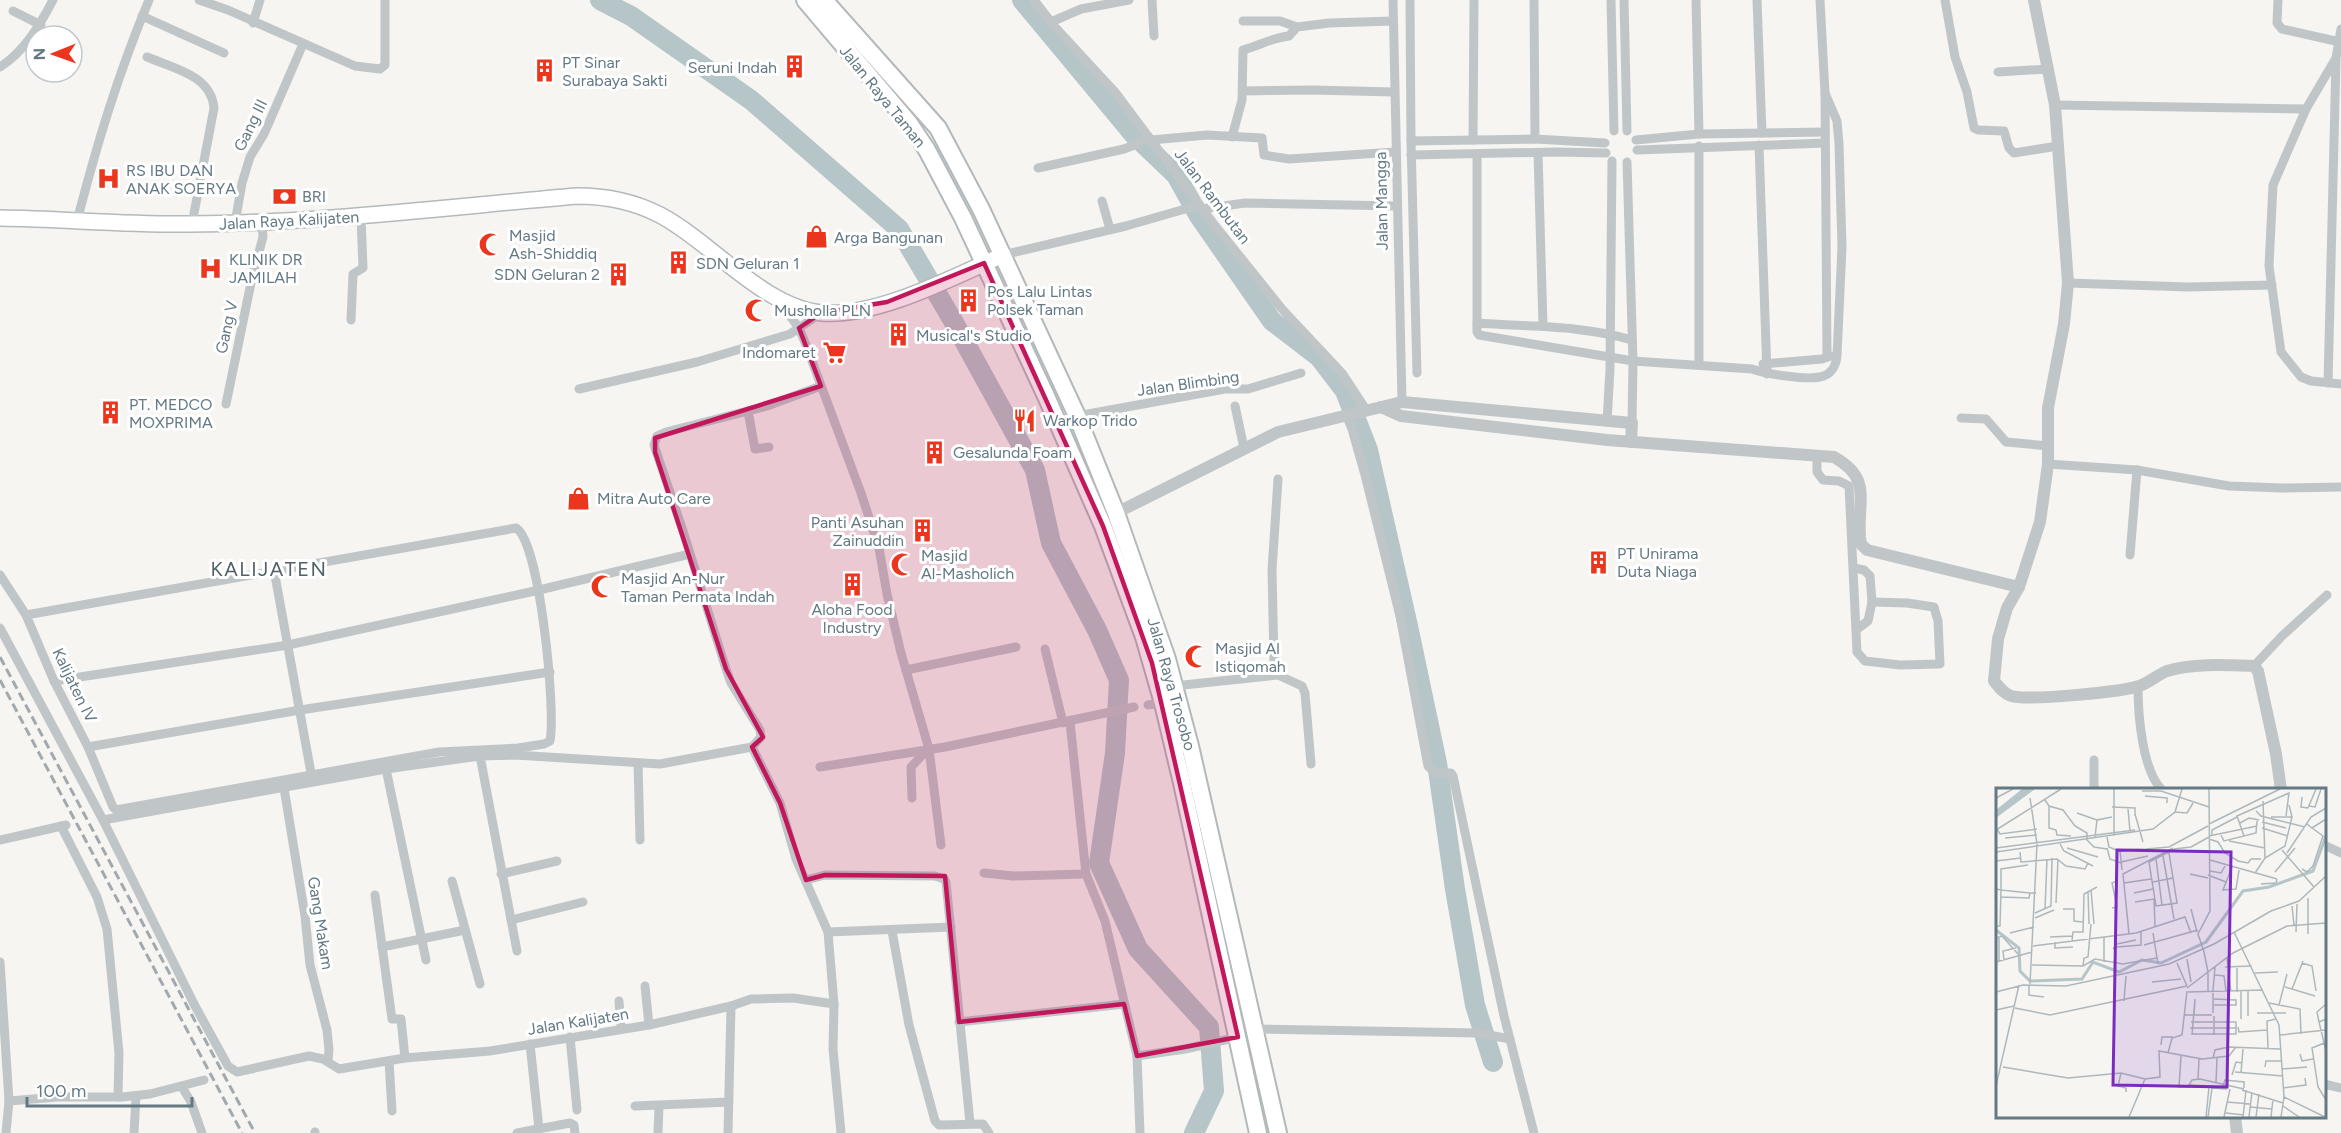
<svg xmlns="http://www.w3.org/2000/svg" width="2341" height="1133" font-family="Figtree,sans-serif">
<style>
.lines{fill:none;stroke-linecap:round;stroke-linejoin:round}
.river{stroke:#b6c5c8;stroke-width:20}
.primary-casing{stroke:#b4b9bc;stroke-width:18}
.trunk-casing{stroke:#b3b8bb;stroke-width:20}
.minor{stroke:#c0c6c8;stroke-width:9}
.tertiary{stroke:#c0c6c8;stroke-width:12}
.primary{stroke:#fff;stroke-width:15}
.trunk{stroke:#fff;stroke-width:16}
.rail{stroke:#a1a9ae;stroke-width:3;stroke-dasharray:9 4.5;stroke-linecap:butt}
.marked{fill:#c2185b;fill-opacity:0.2;stroke:#c2185b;stroke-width:4.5;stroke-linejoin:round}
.labels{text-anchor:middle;stroke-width:6;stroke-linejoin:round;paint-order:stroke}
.poi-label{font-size:16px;fill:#637984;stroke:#fff;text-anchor:start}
.street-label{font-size:16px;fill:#637984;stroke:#fff}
.quarter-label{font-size:20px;letter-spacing:1.5px;fill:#526169;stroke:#fff}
.inset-river{fill:none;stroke:#b6c5c8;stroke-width:3}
.inset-road{fill:none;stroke:#aeb8bc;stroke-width:1.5}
.view{fill:#7b2cbf;fill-opacity:0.15;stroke:#7b2cbf;stroke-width:3}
.inset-edge{fill:none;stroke:#637984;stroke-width:3}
</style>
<rect width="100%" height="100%" fill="#f6f5f2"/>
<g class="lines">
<g class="river">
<path d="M600 0 631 16 751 100 899 229 952 319 1035 470 1051 543 1097 630 1119 680 1115 753 1099 863 1138 949 1209 1027 1214 1091 1194 1133"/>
<path d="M1022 0 1135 136 1176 175 1199 216 1272 321 1319 357 1345 391 1368 450 1408 626 1437 763 1455 889 1475 1005 1493 1062"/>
</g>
<defs>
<path id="primary" d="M0 218C64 219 127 225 191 224 320 223 448 207 577 196 607 196 633 201 660 215 710 241 764 308 822 313 878 317 953 277 1003 255"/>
<g id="trunk">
<path d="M805 0 909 123 927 150 963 218 1046 396 1103 526 1144 637 1163 703 1182 783 1258 1133"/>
<path d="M824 0 938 128 981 209 1077 416 1116 513 1167 659 1190 746 1278 1133"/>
</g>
</defs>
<use href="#primary" class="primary-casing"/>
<use href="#trunk" class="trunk-casing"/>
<g class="minor">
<path d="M199 0 228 10 355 66 380 69 385 65V0"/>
<path d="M1034 0 1055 27 1115 92 1213 223 1282 309 1342 373 1367 411"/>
<path d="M1152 0 1154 36"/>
<path d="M1393 0 1402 402"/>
<path d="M1410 0 1411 141 1417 373"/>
<path d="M1534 0 1535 139"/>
<path d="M1611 0 1614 131"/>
<path d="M1624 0 1627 131"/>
<path d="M1696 0 1699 134"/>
<path d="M1757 0 1762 133"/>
<path d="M1820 0 1825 93 1827 356"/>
<path d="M1945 0 1955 57 1967 92 1974 128 1978 130 2004 131 2009 148 2014 153 2058 146"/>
<path d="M2278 0 2277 23 2282 29 2340 42"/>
<path d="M13 11 41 25"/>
<path d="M142 16 224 53"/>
<path d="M1243 21H1280L1297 27"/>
<path d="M1051 22 1081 9 1129 0"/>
<path d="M253 23 260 0"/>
<path d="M2341 29 2336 58 2306 109 2273 185 2269 266 2281 352 2301 377 2311 381 2341 384"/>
<path d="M147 57C173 68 211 75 214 108L192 224"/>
<path d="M0 67C24 52 40 25 53 0"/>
<path d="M1998 72 2048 69"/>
<path d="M1243 91 1312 90 1394 92"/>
<path d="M2055 105 2306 109"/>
<path d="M1232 137 1242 100 1243 50C1261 45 1271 38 1289 36L1297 27 1329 23 1393 21"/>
<path d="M1151 140 1207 135 1262 138 1264 155 1289 159 1395 152"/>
<path d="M1473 140 1474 0"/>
<path d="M1636 140 1699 134 1825 132"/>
<path d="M1411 141 1535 139 1605 143"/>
<path d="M1759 145 1767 374"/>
<path d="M1637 150 1825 143"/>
<path d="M1538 153 1543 325"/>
<path d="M1411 155 1556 152 1606 153"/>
<path d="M1477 155V323"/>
<path d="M1627 162 1633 361 1632 423"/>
<path d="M1038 168 1124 149 1137 144 1148 136"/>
<path d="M1102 201 1110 229"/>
<path d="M1202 209 1245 203 1397 206"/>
<path d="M77 221C97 144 118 74 149 0"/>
<path d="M235 223 242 183 250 157 264 134 303 44"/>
<path d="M1003 255 1126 226 1199 205"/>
<path d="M2068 283 2189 287 2272 285"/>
<path d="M778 300 799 328 806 345 861 493 879 548 887 594 901 653 929 749 941 845"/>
<path d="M351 320 353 274 363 268 361 216"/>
<path d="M1632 340C1582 325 1529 327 1477 323V332L1479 335 1633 361 1752 369C1765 374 1806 380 1820 377 1831 375 1836 366 1837 356L1842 247 1839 144 1837 121 1825 93"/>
<path d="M1699 364V146"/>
<path d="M1763 364 1822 359 1831 356"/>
<path d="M2328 383 2336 60"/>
<path d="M821 386 767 406 666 432 657 436 654 445 683 531 726 669 731 683 760 730 761 737 752 747 780 803 796 859 828 932 834 1004 833 1049 841 1133"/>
<path d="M579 389 697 362 790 334 821 313"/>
<path d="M226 404 252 278 263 237 262 222"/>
<path d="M1235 406 1244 448"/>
<path d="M748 411 755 449 769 447"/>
<path d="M1346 415 1352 429 1365 475 1400 616 1428 766 1435 773H1451L1453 776 1504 1016 1534 1133"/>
<path d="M1077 416 1225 389H1248L1301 373"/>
<path d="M1961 418 1986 419 2006 442 2049 446"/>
<path d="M1607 422 1610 369 1612 161"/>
<path d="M1817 456V472L1823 480 1839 481 1849 486 1857 652 1865 661 1900 665 1940 664 1938 621 1934 607 1907 603 1872 602"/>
<path d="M2048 464 2137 470 2229 486 2282 488 2341 487"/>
<path d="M1278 479 1272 570 1274 662 1278 675 1302 686 1305 693 1311 764"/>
<path d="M2130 555 2137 470"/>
<path d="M1854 568 1864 570 1870 576 1872 602 1868 621 1857 629"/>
<path d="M274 570 311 773"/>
<path d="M0 575 26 615 54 681 88 747 113 807 116 810 439 752 518 748 544 744 550 741C556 710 540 542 516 528L26 615"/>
<path d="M0 628 103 820 194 1004 228 1066 237 1072 309 1056 323 1059 339 1069 405 1058 490 1051 649 1025 731 1006 751 999 793 998 834 1004"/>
<path d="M1045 649 1063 723"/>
<path d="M2254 666 2282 636 2327 595"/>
<path d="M906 670 1016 647"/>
<path d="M54 681 288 645 539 590 690 554"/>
<path d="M1174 686 1278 675"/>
<path d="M2138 686C2138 714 2142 770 2162 790"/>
<path d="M1148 705 1163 703"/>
<path d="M1070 722 1086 874 1105 921 1137 1056 1140 1133"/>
<path d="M88 747 300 710 550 672"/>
<path d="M638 763 640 840"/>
<path d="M820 767 945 747 1134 707"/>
<path d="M386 769 426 960"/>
<path d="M284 788 305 916 310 965 327 1030 329 1050 328 1061"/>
<path d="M2094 790V760"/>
<path d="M912 798 911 767 928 749"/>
<path d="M103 820 386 769 480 756"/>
<path d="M61 826 97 897 107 929 119 1053 118 1097"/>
<path d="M0 840 66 825"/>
<path d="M2324 845 2341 853"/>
<path d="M984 873 1013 876 1086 874"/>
<path d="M501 874 557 861"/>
<path d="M806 880 825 875 935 876 944 879 946 882 970 1123"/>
<path d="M452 881 480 984"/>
<path d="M375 895 392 1019H401L405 1058"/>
<path d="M511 920 583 902"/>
<path d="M892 931 909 1025 935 1121 939 1125H943L983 1124 989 1133"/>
<path d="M828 932 951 927"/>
<path d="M382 947 465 930"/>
<path d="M517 951 480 756 515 755 660 764 752 747"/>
<path d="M0 962 9 1101 6 1133"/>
<path d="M645 986 649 1025"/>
<path d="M619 1001 621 1028"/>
<path d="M959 1022 1124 1004"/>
<path d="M1254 1029 1478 1033 1510 1039"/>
<path d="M570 1037 577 1110"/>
<path d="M530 1044 539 1129"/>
<path d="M1137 1056 1185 1049 1238 1037"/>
<path d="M389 1061 392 1111"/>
<path d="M2324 1084 2341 1088"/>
<path d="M182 1087 191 1102 202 1133"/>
<path d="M9 1101 57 1097H122L150 1094 204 1080"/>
<path d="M635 1106 729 1102"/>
<path d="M315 1132V1133"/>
<path d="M134 1133 136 1096"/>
<path d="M517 1133 570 1123 574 1125 575 1133"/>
<path d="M658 1133 659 1106"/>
<path d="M728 1133 731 1006"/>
</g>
<g class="tertiary">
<path d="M2034 0 2055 105 2068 283 2064 324 2048 408V464L2040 522 2019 587 2007 608 1998 639 1994 681C1999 687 2004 694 2011 696 2028 701 2121 692 2139 686 2149 683 2157 675 2167 671 2192 663 2228 665 2254 666L2258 671 2276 754 2281 790"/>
<path d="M1381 407 1401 416 1607 440 1834 457C1873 479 1857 500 1860 537L1861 544 1867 550 2019 587"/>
<path d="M1116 513 1278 432 1402 402 1632 423 1631 442"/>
<path d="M2235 1116 2237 1133"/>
</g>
<use href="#primary" class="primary"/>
<use href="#trunk" class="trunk"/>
<g class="rail">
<path d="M0 657 255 1133"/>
<path d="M0 680 242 1133"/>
</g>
</g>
<path class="marked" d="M984 263 1103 526 1152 663 1238 1037 1137 1056 1124 1004 959 1022 945 876 825 875 806 880 780 803 752 747 763 737 726 669 655 452V438L821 386 799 328 821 313 887 302Z"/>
<defs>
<symbol id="building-bare" viewBox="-9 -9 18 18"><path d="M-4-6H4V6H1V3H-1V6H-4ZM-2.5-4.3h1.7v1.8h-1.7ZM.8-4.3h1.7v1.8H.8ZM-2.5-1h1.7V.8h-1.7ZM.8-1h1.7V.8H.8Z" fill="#eb351d" stroke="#fff" stroke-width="2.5" paint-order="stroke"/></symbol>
<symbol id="hospital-bare" viewBox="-9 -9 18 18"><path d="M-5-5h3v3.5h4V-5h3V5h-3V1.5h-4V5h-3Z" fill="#eb351d" stroke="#fff" stroke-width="2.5" paint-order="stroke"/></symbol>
<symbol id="bank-bare" viewBox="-9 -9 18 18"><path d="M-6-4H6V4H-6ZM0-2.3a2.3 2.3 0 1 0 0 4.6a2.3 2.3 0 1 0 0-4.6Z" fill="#eb351d" stroke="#fff" stroke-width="2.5" paint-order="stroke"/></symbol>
<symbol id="shop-bare" viewBox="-9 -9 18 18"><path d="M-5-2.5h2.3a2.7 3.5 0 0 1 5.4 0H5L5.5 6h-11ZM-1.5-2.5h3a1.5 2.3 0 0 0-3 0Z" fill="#eb351d" stroke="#fff" stroke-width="2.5" paint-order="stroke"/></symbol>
<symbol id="mosque-bare" viewBox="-9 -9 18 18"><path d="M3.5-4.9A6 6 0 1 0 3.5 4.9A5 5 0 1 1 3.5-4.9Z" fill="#eb351d" stroke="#fff" stroke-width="2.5" paint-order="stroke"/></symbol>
<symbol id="supermarket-bare" viewBox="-9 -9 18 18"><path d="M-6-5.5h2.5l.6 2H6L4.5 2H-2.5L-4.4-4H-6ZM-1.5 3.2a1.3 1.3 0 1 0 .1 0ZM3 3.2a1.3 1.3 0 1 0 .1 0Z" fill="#eb351d" stroke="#fff" stroke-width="2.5" paint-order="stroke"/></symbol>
<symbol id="restaurant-bare" viewBox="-9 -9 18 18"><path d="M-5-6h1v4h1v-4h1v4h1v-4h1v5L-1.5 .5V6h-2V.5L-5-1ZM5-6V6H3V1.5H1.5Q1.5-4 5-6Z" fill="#eb351d" stroke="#fff" stroke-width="2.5" paint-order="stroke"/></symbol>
</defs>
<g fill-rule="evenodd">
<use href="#building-bare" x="778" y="50" width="33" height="33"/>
<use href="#building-bare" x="528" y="54" width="33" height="33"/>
<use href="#hospital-bare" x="92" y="162" width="33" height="33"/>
<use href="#bank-bare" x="268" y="180" width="33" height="33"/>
<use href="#shop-bare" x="800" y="220" width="33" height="33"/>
<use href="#mosque-bare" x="474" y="228" width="33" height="33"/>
<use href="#building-bare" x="662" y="246" width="33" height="33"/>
<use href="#hospital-bare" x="194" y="252" width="33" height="33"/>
<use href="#building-bare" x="602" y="258" width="33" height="33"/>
<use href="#building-bare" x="952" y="284" width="33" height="33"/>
<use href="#mosque-bare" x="740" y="294" width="33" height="33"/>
<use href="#building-bare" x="882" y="318" width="33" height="33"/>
<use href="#supermarket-bare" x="818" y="336" width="33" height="33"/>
<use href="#building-bare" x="94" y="396" width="33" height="33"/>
<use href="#restaurant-bare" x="1008" y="404" width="33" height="33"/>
<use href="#building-bare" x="918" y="436" width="33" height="33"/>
<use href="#shop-bare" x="562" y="482" width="33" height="33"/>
<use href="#building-bare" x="906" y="514" width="33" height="33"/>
<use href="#building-bare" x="1582" y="546" width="33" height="33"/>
<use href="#mosque-bare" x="886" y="548" width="33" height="33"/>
<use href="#building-bare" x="836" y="568" width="33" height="33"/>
<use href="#mosque-bare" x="586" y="570" width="33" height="33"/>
<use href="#mosque-bare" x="1180" y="640" width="33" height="33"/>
</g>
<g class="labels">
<g class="poi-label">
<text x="562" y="68">PT Sinar<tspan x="562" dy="18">Surabaya Sakti</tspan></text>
<text x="777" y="73" text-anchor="end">Seruni Indah</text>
<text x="126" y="176">RS IBU DAN<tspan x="126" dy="18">ANAK SOERYA</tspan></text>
<text x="302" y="202">BRI</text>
<text x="509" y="241">Masjid<tspan x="509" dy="18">Ash-Shiddiq</tspan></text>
<text x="834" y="243">Arga Bangunan</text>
<text x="229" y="265">KLINIK DR<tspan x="229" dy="18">JAMILAH</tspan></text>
<text x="696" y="269">SDN Geluran 1</text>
<text x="600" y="280" text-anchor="end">SDN Geluran 2</text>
<text x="987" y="297">Pos Lalu Lintas<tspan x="987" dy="18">Polsek Taman</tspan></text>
<text x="774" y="316">Musholla PLN</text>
<text x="916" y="341">Musical's Studio</text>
<text x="816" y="358" text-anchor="end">Indomaret</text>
<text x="129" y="410">PT. MEDCO<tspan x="129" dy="18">MOXPRIMA</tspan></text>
<text x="1043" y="426">Warkop Trido</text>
<text x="953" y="458">Gesalunda Foam</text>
<text x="597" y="504">Mitra Auto Care</text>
<text x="904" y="528" text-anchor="end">Panti Asuhan<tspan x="904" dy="18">Zainuddin</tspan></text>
<text x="1617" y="559">PT Unirama<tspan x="1617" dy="18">Duta Niaga</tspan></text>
<text x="921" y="561">Masjid<tspan x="921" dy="18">Al-Masholich</tspan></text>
<text x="621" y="584">Masjid An-Nur<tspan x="621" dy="18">Taman Permata Indah</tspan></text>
<text x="852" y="615" text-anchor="middle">Aloha Food<tspan x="852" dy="18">Industry</tspan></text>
<text x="1215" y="654">Masjid Al<tspan x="1215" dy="18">Istiqomah</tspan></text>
</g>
<g class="street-label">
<text transform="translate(883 96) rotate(51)" y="6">Jalan Raya Taman</text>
<text transform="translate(250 125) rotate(-64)" y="6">Gang III</text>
<text transform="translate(1213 196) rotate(53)" y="6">Jalan Rambutan</text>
<text transform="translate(1381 201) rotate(-91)" y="6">Jalan Mangga</text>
<text transform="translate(289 220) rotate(-3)" y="6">Jalan Raya Kalijaten</text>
<text transform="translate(226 327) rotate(-78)" y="6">Gang V</text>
<text transform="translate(1188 383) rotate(-8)" y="6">Jalan Blimbing</text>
<text transform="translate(1172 684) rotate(74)" y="6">Jalan Raya Trosobo</text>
<text transform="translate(75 685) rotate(64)" y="6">Kalijaten IV</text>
<text transform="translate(321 923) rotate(81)" y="6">Gang Makam</text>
<text transform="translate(578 1021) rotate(-9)" y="6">Jalan Kalijaten</text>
</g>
<g class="quarter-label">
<text x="269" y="576">KALIJATEN</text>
</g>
</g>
<g transform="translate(1996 788)">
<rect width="330" height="330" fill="#f6f5f2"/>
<path d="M26 1H39L0 30V22Z" fill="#b6c5c8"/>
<path class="inset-river" d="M0 142 23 160 24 183 34 193 86 191 97 174 123 184 146 172 165 175 210 154 247 103 273 99 317 83 330 48"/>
<path class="inset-road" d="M118 1V46M146 3H165L213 19M149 8 171 10V15M306 9 305 19 312 20 320 1M0 10 17 1M34 10 41 56 34 196M49 12 53 18 67 22 79 38 91 45V52L98 59 111 61M267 13 269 70M53 18V40L60 42 61 47 75 48M313 18 319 19 325 1M116 19 139 20V28M132 21 134 43M260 23 265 28 309 39M179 24 191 25 197 15M81 25 101 32M139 26 147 54M275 29H296M266 34 290 40M244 35 253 30 263 32M213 36 284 1M311 36 316 40 330 31M266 40 292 48M1 41 4 46 41 41M0 42 65 1M225 47 228 53 260 45 261 33M213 48 261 38M216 48V42L241 29M248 48 241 28 293 5 290 28M99 49 101 32 116 29M111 49 113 59 120 62 150 61 173 59 212 38M9 50 41 47M213 51 222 54 229 65 242 73 252 75 255 71H265M233 53 269 60M64 56 68 63 97 78M0 60 139 42M71 60 102 69M111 60 114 71 125 75M178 61 195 59 213 49M286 62 318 99M124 63 126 82M0 64 157 41 179 24 186 1M24 64 25 74 61 71 70 78 89 81 92 75M173 65 181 115 160 118 153 74 179 61M291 65 315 29 330 20M167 68 178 131M160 71 166 117M214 72 281 91M0 73 25 70M125 74 152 68M0 79V97M236 79 227 102 240 101 243 82M306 81 311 84 317 78 327 48 316 40M214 83 225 85 229 78M279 84 299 60M259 85 269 70 289 58 296 29 293 17M194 86 212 90M212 87 230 94M157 94 177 90M128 95 155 91M265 96 280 95 281 91M0 101 5 102V81L32 77M95 102 98 136M92 103 93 136M138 105 157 101M5 109 33 110 34 105H40M312 110V146M139 114 158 111 159 138M60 115 62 71M296 118 298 137M116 120 121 119 116 95 121 93M49 121 51 71M67 121H78V133L87 134M195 121 201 144M39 125 55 118 56 70M39 130 58 122M0 138H4L5 102 34 105M238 144 283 237 288 309 285 329M300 144 301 116M14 145 38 139M157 145 162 176M133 146 127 86 177 60M3 149V173M54 149 76 148M0 150 6 148 22 166M76 153 77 144H87L88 106 101 99M59 154V160L77 159M148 157 202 142M37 158 140 145 189 129 195 145M121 159 145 157V143M117 161 121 156 140 152M208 164 212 184M208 164 202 146 214 123 213 1M231 170 235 204M191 171 195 194M8 172 7 163 20 160M0 174 36 164M108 174V149M181 175 191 198M306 175 316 178 320 203M36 177 87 178 99 171 127 176 161 170M87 178 88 170 92 169 95 136M229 179 256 178M241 180V204M259 185 282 184M219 187 228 188 230 203M156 194 185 191M33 198V207L48 209M289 199 319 208M191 200 237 165 291 138 330 135M296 201 307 173M212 203V184M217 203 219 179M245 203V231M252 203V228M0 204 27 197 70 198 173 176 218 156 275 123 303 113 330 88M192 204 267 202M128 213 130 188M273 215 304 221 305 246M218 217H240V212L218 211M283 217 291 186M19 220 54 227 191 198M0 222 18 218M217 225V205M261 225H290M188 227H216M218 228V247M330 231 323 234 330 263M195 234H217M323 234 321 224 330 216M242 239 243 244 271 242M194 240H217M218 240H240M196 246H240V234H218M196 247 199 211 198 227M284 247 330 242M328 255 316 260 322 299 330 312M165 257 166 249H177M272 260 271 233 280 231M172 265 176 250 186 247 191 203M304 266 306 273 317 271M185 268 183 299H192L196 292 204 291 248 301M217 270 219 262 233 259 284 261M7 279 72 290 125 285 149 291 164 289 163 263 206 271 233 268 240 259M269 279 270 273H285M286 281 311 279M239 284 287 288M125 285 122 298 130 300V304M245 285 247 261M236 287 240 274 246 275M202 291 203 271M220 295 221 270M192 297 217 298M0 298 23 197M227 298 229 292 248 294V300M287 300 310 297 309 290M246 302 287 315M288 309 329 329M231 314 254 316M287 318 303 329M254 319 276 321M230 325 248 327M133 329 149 291M210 329 213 299M212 329 216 300 231 301M228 329 234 301M247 329 250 302M253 329 256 304M260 329 263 306M275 329 277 311"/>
<path class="view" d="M121 62 235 64 231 299 117 297Z"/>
<rect width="330" height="330" class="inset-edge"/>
</g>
<g transform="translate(54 54) rotate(269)"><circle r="28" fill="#ffffff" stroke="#c1c9ce" stroke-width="1.5"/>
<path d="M0-4.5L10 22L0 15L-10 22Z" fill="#eb351d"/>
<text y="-9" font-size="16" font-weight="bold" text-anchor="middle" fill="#637984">N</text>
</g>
<path d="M27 1097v9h165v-9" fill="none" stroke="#637984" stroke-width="3"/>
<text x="36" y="1097" font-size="18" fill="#637984" stroke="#ffffff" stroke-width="4.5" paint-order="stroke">100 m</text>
</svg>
